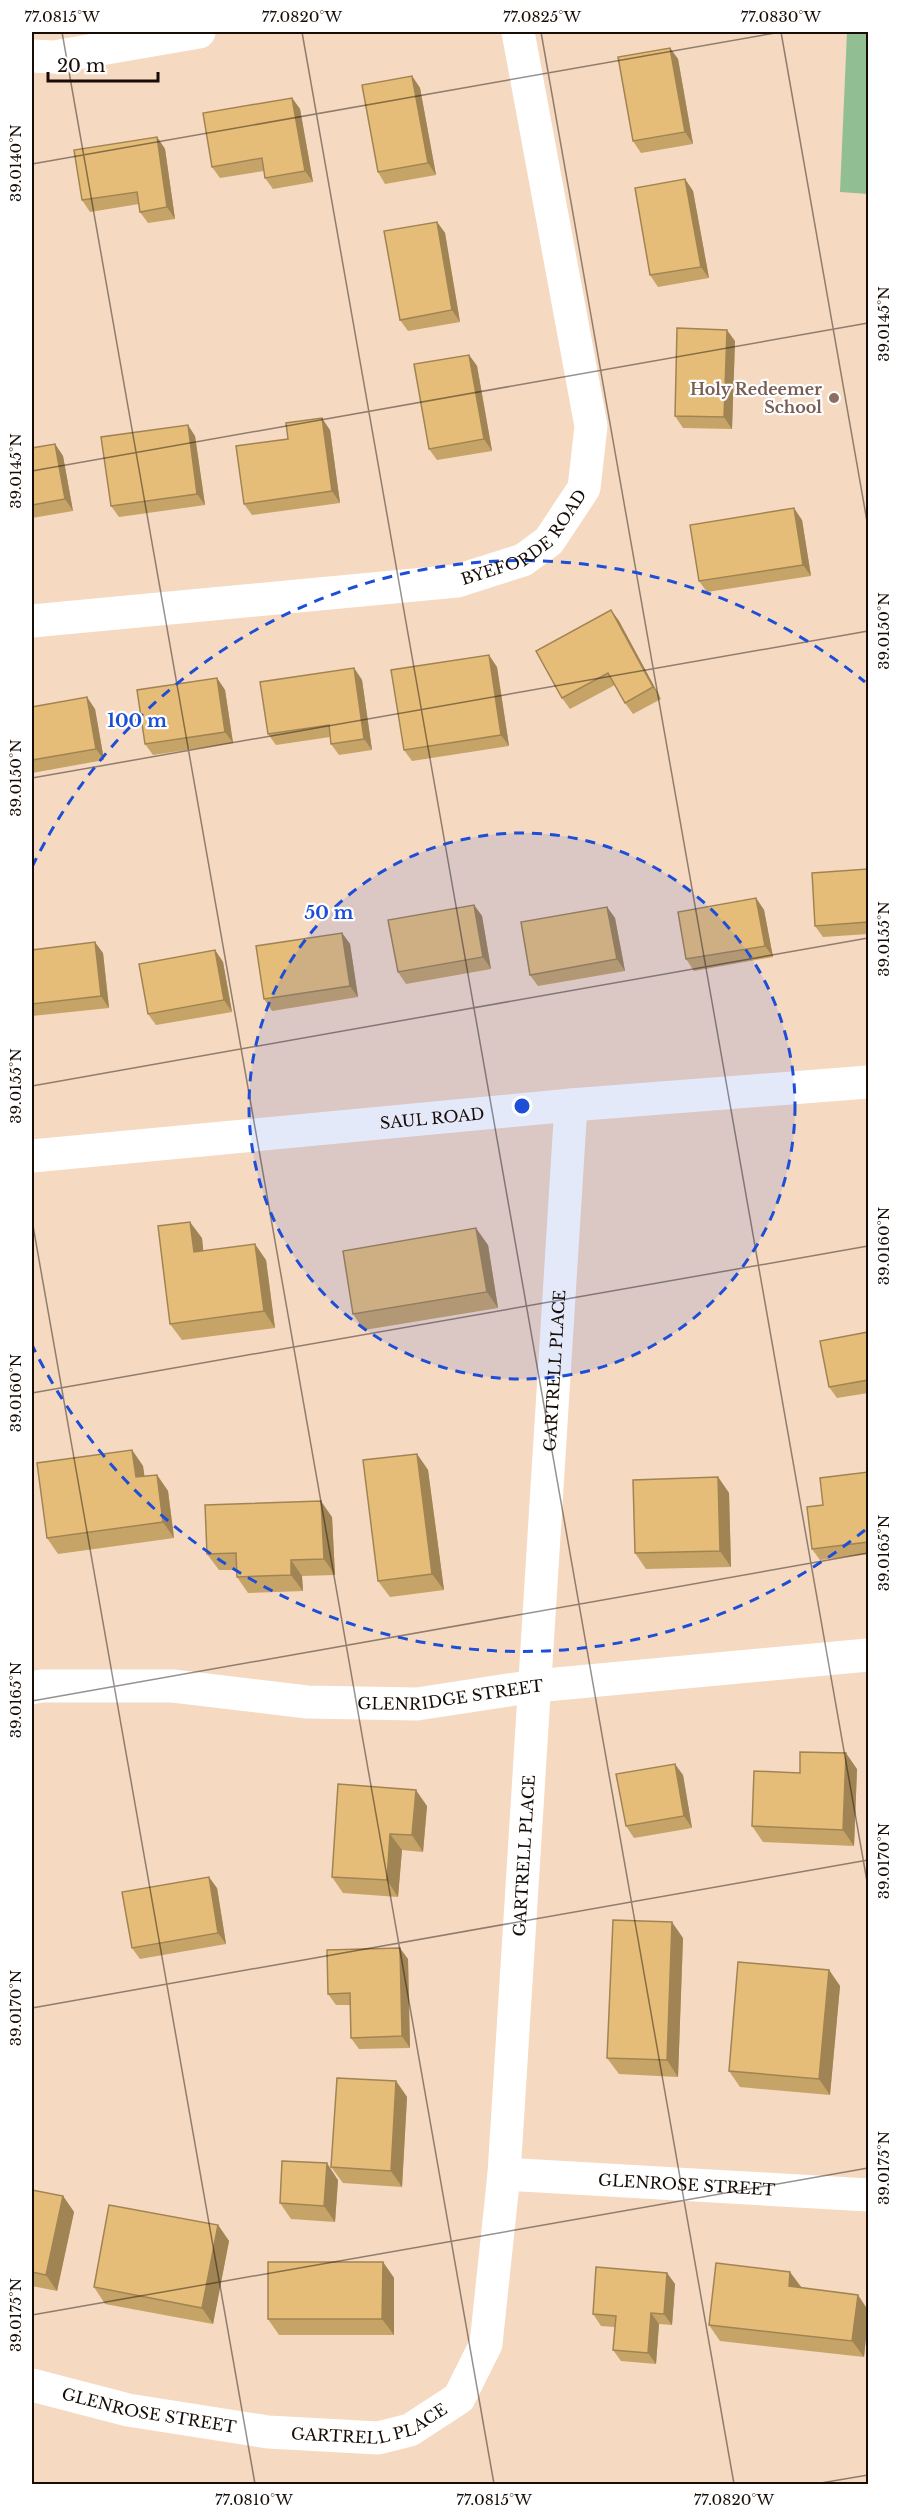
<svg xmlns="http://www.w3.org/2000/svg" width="900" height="2516" font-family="'Libre Baskerville',serif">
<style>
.green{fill:#91be93}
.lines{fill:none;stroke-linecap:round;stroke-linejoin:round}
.street{stroke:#fff;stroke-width:33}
.wall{fill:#c6a367}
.shaded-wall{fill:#a18454}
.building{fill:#e6bd78;stroke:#a18454;stroke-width:1.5}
.ticks{fill:none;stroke:#170d06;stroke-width:1.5;stroke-opacity:0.45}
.ring{fill:none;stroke:#1d4ed8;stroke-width:3;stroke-dasharray:10 8}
.education-dot{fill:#8d6e63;stroke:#fff;stroke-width:2}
.labels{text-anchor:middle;stroke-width:4.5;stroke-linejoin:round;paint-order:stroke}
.education-label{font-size:16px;font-weight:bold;fill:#785e54;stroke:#fff;text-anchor:end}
.street-label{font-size:16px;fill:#170d06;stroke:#fff}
.centre{fill:#1d4ed8;stroke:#fff;stroke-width:3}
.ring-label{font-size:18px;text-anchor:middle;font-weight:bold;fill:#1d4ed8;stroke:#fff;stroke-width:4.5;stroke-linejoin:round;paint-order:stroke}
.neatline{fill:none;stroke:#170d06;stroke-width:2}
.ticks-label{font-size:15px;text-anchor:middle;fill:#170d06}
</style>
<rect width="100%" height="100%" fill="#f5d9c1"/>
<path class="green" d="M847 32H868V194L840 192Z"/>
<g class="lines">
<g class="street">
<path d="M32 56 54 57 199 32"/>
<path id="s1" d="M32 621 457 581 523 560 549 541 584 488 591 426 518 32"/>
<path id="s2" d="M32 1156 571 1105 868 1082"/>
<path id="s3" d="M32 1688 41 1686H173L307 1702 417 1704 535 1686 868 1655"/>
<path id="s4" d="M504 2174 868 2195"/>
<path id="s5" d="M32 2385 128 2410 268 2432 378 2438 410 2430 459 2398 486 2344 504 2174 571 1105"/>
</g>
</g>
<g class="wall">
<path d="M670 48 678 59 693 144 641 153 633 141Z"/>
<path d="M412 76 420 88 436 175 385 184 378 172Z"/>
<path d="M292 98 300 109 313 182 273 189 265 178 264 171 220 178 212 167Z"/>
<path d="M157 137 165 149 175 219 148 223 140 212 139 204 90 212 82 200Z"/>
<path d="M685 179 693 191 709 278 658 287 650 275Z"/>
<path d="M437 222 445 233 460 322 408 331 400 320Z"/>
<path d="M735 341 732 429 683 428 675 416Z"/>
<path d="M469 355 477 366 492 451 437 460 429 449Z"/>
<path d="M330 430 340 503 252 515 244 504 288 439Z"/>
<path d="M195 436 205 505 119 517 111 506Z"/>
<path d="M55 444 63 456 73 511 32 518V448Z"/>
<path d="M802 520 811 576 707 592 699 581Z"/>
<path d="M611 610 619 621 661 699 633 714 625 703 615 685 570 709 562 698Z"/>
<path d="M497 667 509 746 412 761 404 750Z"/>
<path d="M354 668 362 680 372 750 339 755 331 744 330 737 276 745 268 734Z"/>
<path d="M217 678 225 690 233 743 153 755 145 744Z"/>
<path d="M32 707 95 709 104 760 32 773Z"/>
<path d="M868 869V934L823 937 815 926Z"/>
<path d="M756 898 764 910 773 957 694 971 686 959Z"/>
<path d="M474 905 482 916 491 969 406 984 398 972Z"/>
<path d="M607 907 615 918 625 971 538 986 530 975Z"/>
<path d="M342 933 350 944 358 997 272 1011 264 999Z"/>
<path d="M32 950 103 953 109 1008 32 1016Z"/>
<path d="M215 950 223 962 232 1012 156 1025 148 1014Z"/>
<path d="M202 1238 203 1250 266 1260 275 1328 182 1340 170 1324Z"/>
<path d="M488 1245 498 1308 364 1330 353 1314Z"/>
<path d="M868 1332V1393L837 1398 829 1387Z"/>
<path d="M132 1450 143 1466 144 1476 157 1475 168 1491 174 1538 58 1554 47 1538Z"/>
<path d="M417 1454 428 1470 444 1590 390 1597 378 1581Z"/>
<path d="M868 1472V1554L820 1560 812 1549 823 1505Z"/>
<path d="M718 1477 729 1493 731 1567 646 1569 635 1553Z"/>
<path d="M332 1517 335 1575 302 1576 303 1591 248 1593 237 1577 236 1570H219L207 1554Z"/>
<path d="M857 1769 854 1846 763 1842 752 1826 800 1773Z"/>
<path d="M683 1775 692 1828 634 1838 626 1826Z"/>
<path d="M427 1806 423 1852 402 1850 398 1897 343 1893 332 1877Z"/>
<path d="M217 1888 226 1944 140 1959 132 1948Z"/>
<path d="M683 1938 678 2077 619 2074 607 2058Z"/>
<path d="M408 1959 410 2048 359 2049 351 2038 350 2005H336L328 1994Z"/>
<path d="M829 1970 840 1986 830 2095 740 2087 729 2071Z"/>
<path d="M396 2081 407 2097 402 2187 343 2183 331 2167Z"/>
<path d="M338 2180 335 2222 291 2219 280 2203Z"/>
<path d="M32 2190 63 2196 74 2212 57 2291 32 2286Z"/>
<path d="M218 2225 229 2241 213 2324 105 2304 94 2287Z"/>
<path d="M383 2262 394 2278V2335H279L268 2319Z"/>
<path d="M667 2273 675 2284 672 2325 659 2324 656 2364 621 2361 613 2350 615 2327 601 2326 593 2314Z"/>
<path d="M801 2288 868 2310V2318L864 2357 720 2341 709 2325Z"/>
</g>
<g class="shaded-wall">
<path d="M670 48 678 59 693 144 685 132Z"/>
<path d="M412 76 420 88 436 175 428 163Z"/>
<path d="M292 98 300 109 313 182 305 171Z"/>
<path d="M157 137 165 149 175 219 167 207Z"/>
<path d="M32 161 34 164 32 216Z"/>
<path d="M685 179 693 191 709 278 701 267Z"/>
<path d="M437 222 445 233 460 322 452 310Z"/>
<path d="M727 330 735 341 732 429 724 417Z"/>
<path d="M469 355 477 366 492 451 484 439Z"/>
<path d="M322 418 330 430 340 503 332 491Z"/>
<path d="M188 425 195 436 205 505 197 494Z"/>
<path d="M55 444 63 456 73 511 65 499Z"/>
<path d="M794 508 802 520 811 576 803 565Z"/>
<path d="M611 610 619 621 661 699 653 687Z"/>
<path d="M489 655 497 667 509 746 501 735Z"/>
<path d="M354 668 362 680 372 750 364 739Z"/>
<path d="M217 678 225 690 233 743 225 732Z"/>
<path d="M87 697 95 709 104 760 96 749Z"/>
<path d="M756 898 764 910 773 957 765 946Z"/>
<path d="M474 905 482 916 491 969 483 957Z"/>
<path d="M607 907 615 918 625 971 617 959Z"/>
<path d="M342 933 350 944 358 997 350 986Z"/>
<path d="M95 942 103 953 109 1008 101 996Z"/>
<path d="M215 950 223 962 232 1012 224 1000Z"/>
<path d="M190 1222 202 1238 205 1268 194 1252Z"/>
<path d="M476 1228 488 1245 498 1308 487 1292Z"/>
<path d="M255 1244 266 1260 275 1328 264 1311Z"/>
<path d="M132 1450 143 1466 147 1493 136 1477Z"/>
<path d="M417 1454 428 1470 444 1590 432 1574Z"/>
<path d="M157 1475 168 1491 174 1538 163 1522Z"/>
<path d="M718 1477 729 1493 731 1567 720 1551Z"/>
<path d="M321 1501 332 1517 335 1575 324 1559Z"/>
<path d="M291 1560 302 1576 303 1591 291 1575Z"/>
<path d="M846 1753 857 1769 854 1846 843 1830Z"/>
<path d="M675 1764 683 1775 692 1828 684 1816Z"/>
<path d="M416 1790 427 1806 423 1852 412 1835Z"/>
<path d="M390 1834 402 1850 398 1897 387 1880Z"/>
<path d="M209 1877 217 1888 226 1944 218 1933Z"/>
<path d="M672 1922 683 1938 678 2077 667 2060Z"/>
<path d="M400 1948 408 1959 410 2048 402 2036Z"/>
<path d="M829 1970 840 1986 830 2095 819 2079Z"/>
<path d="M396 2081 407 2097 402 2187 391 2171Z"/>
<path d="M327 2163 338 2180 335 2222 324 2206Z"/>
<path d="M63 2196 74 2212 57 2291 46 2275Z"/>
<path d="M218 2225 229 2241 213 2324 202 2308Z"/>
<path d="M383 2262 394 2278V2335L382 2319Z"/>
<path d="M790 2272 802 2288 789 2286Z"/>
<path d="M667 2273 675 2284 672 2325 664 2314Z"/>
<path d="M858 2295 868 2310V2318L864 2357 852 2341Z"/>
<path d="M651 2313 659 2324 656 2364 648 2353Z"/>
</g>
<g class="building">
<path d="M670 48 685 132 633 141 618 57Z"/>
<path d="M412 76 428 163 378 172 362 85Z"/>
<path d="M292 98 305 171 265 178 262 158 212 167 203 113Z"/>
<path d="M157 137 167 207 140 212 137 192 82 200 74 150Z"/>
<path d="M685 179 701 267 650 275 635 188Z"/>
<path d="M437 222 452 310 400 320 384 231Z"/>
<path d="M677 328 727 330 724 417 675 416Z"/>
<path d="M469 355 484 439 429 449 414 364Z"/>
<path d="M322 418 332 491 244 504 236 446 288 439 286 423Z"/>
<path d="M188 425 197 494 111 506 101 437Z"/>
<path d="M55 444 65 499 32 505V448Z"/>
<path d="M794 508 803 565 699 581 690 525Z"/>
<path d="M611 610 653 687 625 703 608 673 562 698 536 651Z"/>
<path d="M489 655 501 735 404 750 391 670Z"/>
<path d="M354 668 364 739 331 744 329 725 268 734 260 682Z"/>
<path d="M217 678 225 732 145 744 137 690Z"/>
<path d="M87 697 96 749 32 760V707Z"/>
<path d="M868 869V922L815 926 812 873Z"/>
<path d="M756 898 765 946 686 959 678 912Z"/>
<path d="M474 905 483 957 398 972 388 920Z"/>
<path d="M607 907 617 959 530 975 521 922Z"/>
<path d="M342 933 350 986 264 999 256 946Z"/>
<path d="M95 942 101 996 32 1004V950Z"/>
<path d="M215 950 224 1000 148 1014 139 964Z"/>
<path d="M190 1222 194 1252 255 1244 264 1311 170 1324 158 1226Z"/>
<path d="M476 1228 487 1292 353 1314 343 1251Z"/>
<path d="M868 1332V1380L829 1387 820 1341Z"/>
<path d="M132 1450 136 1477 157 1475 163 1522 47 1538 37 1463Z"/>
<path d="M417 1454 432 1574 378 1581 363 1460Z"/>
<path d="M868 1472V1542L812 1549 807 1507 823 1505 820 1478Z"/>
<path d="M718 1477 720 1551 635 1553 633 1480Z"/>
<path d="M321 1501 324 1559 291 1560V1575L237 1577 236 1553 207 1554 205 1505Z"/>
<path d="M800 1752 846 1753 843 1830 752 1826 754 1771 800 1773Z"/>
<path d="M675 1764 684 1816 626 1826 616 1774Z"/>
<path d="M338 1784 416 1790 412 1835 390 1834 387 1880 332 1877Z"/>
<path d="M209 1877 218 1933 132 1948 122 1892Z"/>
<path d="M613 1920 672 1922 667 2060 607 2058Z"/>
<path d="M400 1948 402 2036 351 2038 350 1993 328 1994 327 1950Z"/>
<path d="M738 1962 829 1970 819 2079 729 2071Z"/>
<path d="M337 2078 396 2081 391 2171 331 2167Z"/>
<path d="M282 2161 327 2163 324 2206 280 2203Z"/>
<path d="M32 2190 63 2196 46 2275 32 2272Z"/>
<path d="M109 2205 218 2225 202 2308 94 2287Z"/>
<path d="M268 2262H383L382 2319H268Z"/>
<path d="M716 2263 790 2272 789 2286 858 2295 852 2341 709 2325Z"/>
<path d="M596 2267 667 2273 664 2314 651 2313 648 2353 613 2350 616 2316 593 2314Z"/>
</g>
<path class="ticks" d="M62 32 494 2484M302 32 734 2484M541 32 868 1887M781 32 868 527M32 164 781 32M32 471 868 323M32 778 868 631M32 1086 868 938M32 1220 255 2484M32 1393 868 1246M32 1701 868 1553M32 2008 868 1860M32 2315 868 2168M815 2484 868 2475"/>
<circle cx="522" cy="1106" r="273" fill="#1d4ed8" fill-opacity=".12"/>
<g class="ring">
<circle cx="522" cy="1106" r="273"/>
<path d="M865 1530A545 545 0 0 1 32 1345M32 867A545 545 0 0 1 865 682"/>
</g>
<circle class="education-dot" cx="834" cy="398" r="6"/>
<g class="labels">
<g class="education-label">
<text x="822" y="395">Holy Redeemer<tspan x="822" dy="18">School</tspan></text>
</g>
<g class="street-label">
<text dy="6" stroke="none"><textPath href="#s1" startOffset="510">BYEFORDE ROAD</textPath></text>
<text dy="6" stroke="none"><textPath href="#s2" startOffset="402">SAUL ROAD</textPath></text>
<text dy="6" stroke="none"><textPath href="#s5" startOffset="1479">GARTRELL PLACE</textPath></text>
<text dy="6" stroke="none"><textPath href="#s3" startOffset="420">GLENRIDGE STREET</textPath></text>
<text dy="6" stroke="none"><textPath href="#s5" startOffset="993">GARTRELL PLACE</textPath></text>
<text dy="6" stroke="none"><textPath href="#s4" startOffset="183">GLENROSE STREET</textPath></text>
<text dy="6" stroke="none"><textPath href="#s5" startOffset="120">GLENROSE STREET</textPath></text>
<text dy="6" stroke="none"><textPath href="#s5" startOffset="345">GARTRELL PLACE</textPath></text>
</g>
</g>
<circle cx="522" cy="1106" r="9" class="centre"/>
<g class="ring-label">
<text x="137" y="727">100 m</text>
<text x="329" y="919">50 m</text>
</g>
<rect width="900" height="2516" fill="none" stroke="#ffffff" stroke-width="66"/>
<path d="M48 72v9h110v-9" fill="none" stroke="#170d06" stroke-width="3"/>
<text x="57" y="72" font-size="18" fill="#170d06" stroke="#ffffff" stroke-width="4.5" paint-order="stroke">20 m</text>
<rect x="33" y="33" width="834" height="2450" class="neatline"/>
<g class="ticks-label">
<text x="62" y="22">77.0815°W</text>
<text x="302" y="22">77.0820°W</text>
<text x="542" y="22">77.0825°W</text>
<text x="781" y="22">77.0830°W</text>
<text transform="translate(16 163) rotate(-90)" y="5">39.0140°N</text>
<text transform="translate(884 324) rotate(-90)" y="5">39.0145°N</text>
<text transform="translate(16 471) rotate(-90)" y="5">39.0145°N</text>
<text transform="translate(884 631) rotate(-90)" y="5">39.0150°N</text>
<text transform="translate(16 778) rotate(-90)" y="5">39.0150°N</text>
<text transform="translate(884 939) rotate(-90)" y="5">39.0155°N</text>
<text transform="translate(16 1086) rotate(-90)" y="5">39.0155°N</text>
<text transform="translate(884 1246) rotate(-90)" y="5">39.0160°N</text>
<text transform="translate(16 1393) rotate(-90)" y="5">39.0160°N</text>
<text transform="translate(884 1553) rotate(-90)" y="5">39.0165°N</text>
<text transform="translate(16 1700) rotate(-90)" y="5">39.0165°N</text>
<text transform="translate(884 1861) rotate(-90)" y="5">39.0170°N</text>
<text transform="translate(16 2008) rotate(-90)" y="5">39.0170°N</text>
<text transform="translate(884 2168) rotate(-90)" y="5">39.0175°N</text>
<text transform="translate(16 2315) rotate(-90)" y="5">39.0175°N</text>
<text x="254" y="2505">77.0810°W</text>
<text x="494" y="2505">77.0815°W</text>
<text x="734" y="2505">77.0820°W</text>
</g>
</svg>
